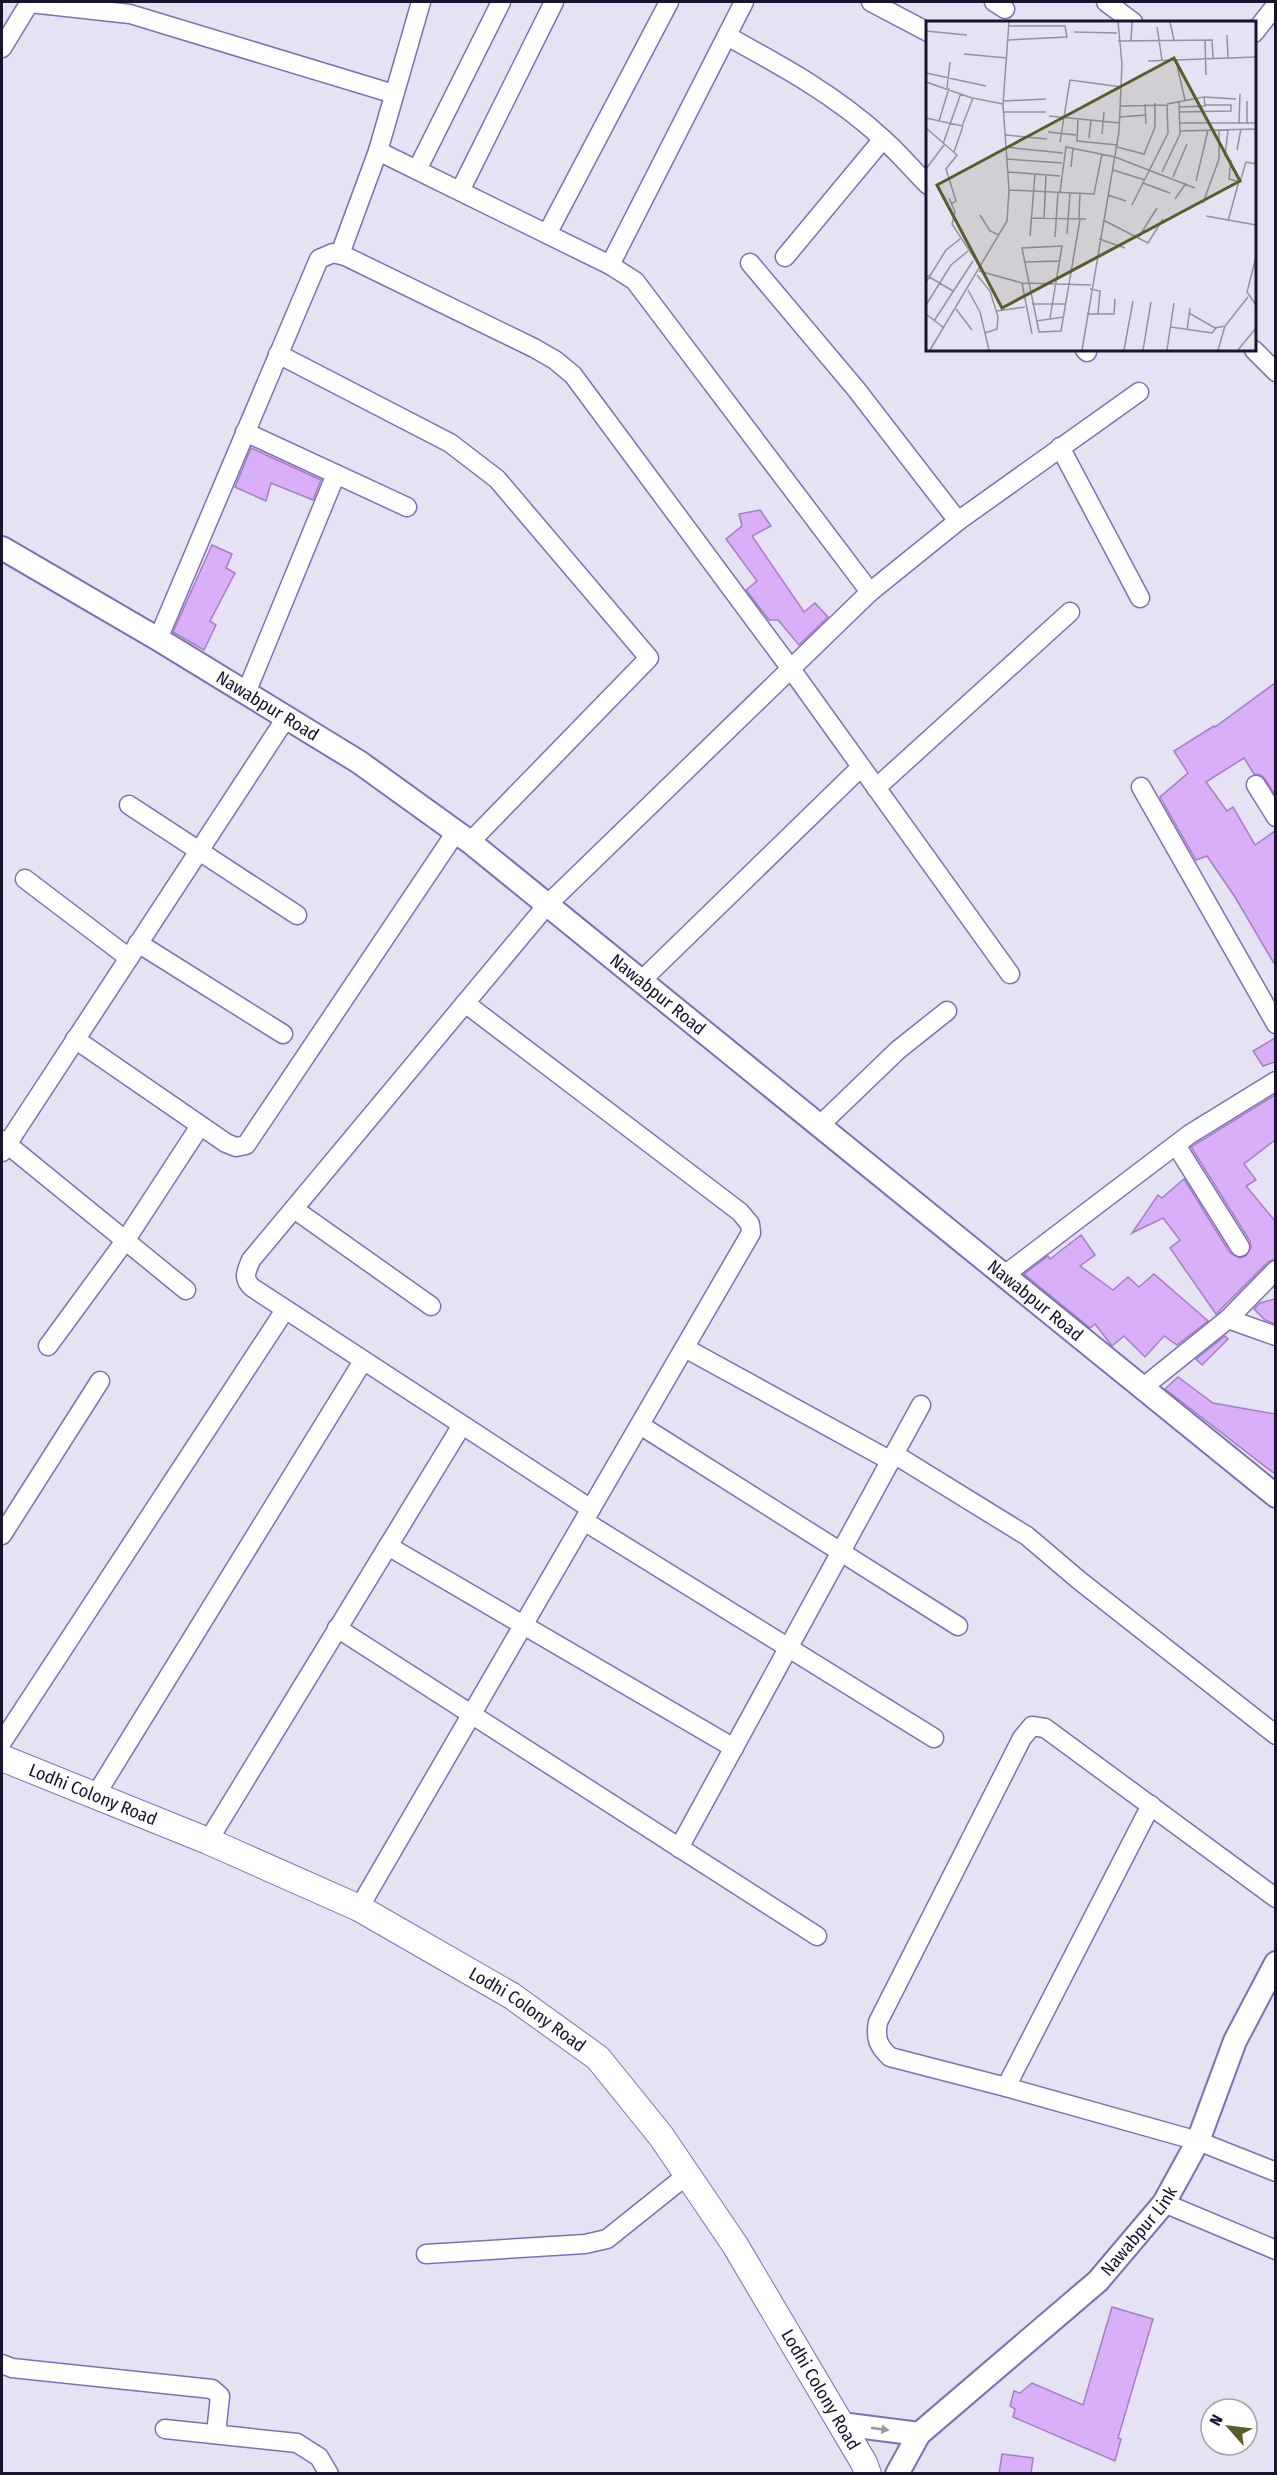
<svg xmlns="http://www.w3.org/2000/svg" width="1277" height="2475" font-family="'Fira Sans Condensed',sans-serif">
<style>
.building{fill:#daaffa;stroke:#a57ec2;stroke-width:1.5}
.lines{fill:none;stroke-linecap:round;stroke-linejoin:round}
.minor-casing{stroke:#7b70b8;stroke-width:21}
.tertiary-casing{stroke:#7b70b8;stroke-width:26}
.secondary-casing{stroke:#7b70b8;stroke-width:28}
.minor{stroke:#fff;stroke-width:18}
.tertiary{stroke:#fff;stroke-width:22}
.secondary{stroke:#fff;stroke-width:26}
.oneway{fill:#9895a2}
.labels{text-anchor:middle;stroke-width:4.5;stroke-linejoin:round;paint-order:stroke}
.street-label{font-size:18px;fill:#191330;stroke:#fff}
.inset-road{fill:none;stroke:#9390a5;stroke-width:1.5}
.view{fill:#5b5c29;fill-opacity:0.15;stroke:#5b5c29;stroke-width:3}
.inset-edge{fill:none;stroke:#191330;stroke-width:3}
</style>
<rect width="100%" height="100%" fill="#e5e3f3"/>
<g class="building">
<path d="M251 448 321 480 313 500 271 483 266 501 235 487Z"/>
<path d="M760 510 771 526 752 536 804 612 815 603 828 617 799 645 778 620H769L746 590 757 581 726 539 742 526 739 514Z"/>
<path d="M212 545 232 554 226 568 235 573 210 621 216 625 204 650 173 632Z"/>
<path d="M1275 683V795L1265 779 1261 775 1254 774 1244 758 1206 782 1227 811 1233 807 1255 845 1275 831V965L1235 897 1207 856 1196 860 1160 797 1188 773 1174 751 1214 726 1215 727Z"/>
<path d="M1275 1038V1062L1263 1066 1253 1051Z"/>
<path d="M1275 1095V1140L1244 1164 1256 1180 1246 1186 1275 1221V1259L1268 1262 1216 1314 1170 1248 1180 1240 1163 1218 1132 1233 1158 1195 1162 1198 1184 1179 1230 1253 1240 1258 1246 1256 1251 1247 1250 1241 1191 1147Z"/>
<path d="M1081 1235 1095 1255 1080 1266 1113 1290 1128 1277 1139 1287 1154 1274 1208 1321 1177 1345 1164 1336 1145 1357 1124 1336 1112 1346 1095 1324 1090 1328 1024 1274 1048 1256 1050 1259Z"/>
<path d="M1275 1299V1324L1265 1320 1254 1309 1260 1303Z"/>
<path d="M1225 1336 1228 1339 1202 1365 1196 1359Z"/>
<path d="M1178 1377 1213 1403 1275 1414V1474L1165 1389Z"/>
<path d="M1112 2307 1153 2319 1118 2438 1121 2439 1115 2461 1013 2417 1015 2409 1010 2406 1014 2391 1020 2393 1032 2383 1083 2405Z"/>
<path d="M1002 2454 1033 2458 1031 2474H999Z"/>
</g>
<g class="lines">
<defs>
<g id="minor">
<path d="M871 2 928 32"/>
<path d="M994 2 1005 9"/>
<path d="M1106 2 1133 22"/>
<path d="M30 3 130 14 394 94"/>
<path d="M1254 33 1276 5"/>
<path d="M727 36C782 66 837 96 883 139 899 153 913 170 928 185"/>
<path d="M2 48 30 2"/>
<path d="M378 151 610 265 635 281 870 592"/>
<path d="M417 170 501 2"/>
<path d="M460 191 554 2"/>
<path d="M547 234 669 2"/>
<path d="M340 254 378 151 421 2"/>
<path d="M785 257 883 139"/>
<path d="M750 263 856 389 958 521"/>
<path d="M610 265 744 2"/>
<path d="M1085 350 1087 352"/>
<path d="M1254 350 1276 372"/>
<path d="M278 354 450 443 497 479 649 658 470 842"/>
<path d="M245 432 407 507"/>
<path d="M1060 447 1140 598"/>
<path d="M158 639 319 259 333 253 345 256 534 348 555 360 573 375 791 669 1010 974"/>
<path d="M246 693 336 474"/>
<path d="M1256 785 1276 817"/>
<path d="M1141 787 1276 1024"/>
<path d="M876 788 1070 612"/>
<path d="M129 805 297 915"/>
<path d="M25 879 129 958"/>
<path d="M138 943 283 1034"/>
<path d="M641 981 861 767"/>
<path d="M75 1039 226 1143 236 1147 246 1145 456 832"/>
<path d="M819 1126 898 1050 947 1011"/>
<path d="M2 1140 186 1290"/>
<path d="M1176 1145 1240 1247"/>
<path d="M2 1152 286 718"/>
<path d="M294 1209 431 1306"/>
<path d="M1003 1276 1190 1134 1276 1081"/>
<path d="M1228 1319 1276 1336"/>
<path d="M48 1346 125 1241 200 1126"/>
<path d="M685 1348 891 1461"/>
<path d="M1141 1389 1228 1319 1276 1270"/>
<path d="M640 1425 958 1626"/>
<path d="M894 1454 1027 1536 1080 1581 1276 1735"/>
<path d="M591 1509 253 1288C242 1279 246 1272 251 1260L547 905 870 592 958 521 1139 392"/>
<path d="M584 1521 934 1738"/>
<path d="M2 1535 100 1381"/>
<path d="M388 1546 734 1748"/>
<path d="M337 1628 817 1936"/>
<path d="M2 1742 285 1310"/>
<path d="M95 1796 363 1361"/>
<path d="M208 1841 462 1425"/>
<path d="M679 1848 921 1405"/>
<path d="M1276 1898 1045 1728 1032 1726 1022 1738 878 2022C875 2038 878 2046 890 2057L1006 2087 1198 2141 1276 2172"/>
<path d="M359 1908 751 1233 750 1224 740 1212 465 1003"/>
<path d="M1006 2087 1151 1805"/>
<path d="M1164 2203 1276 2250"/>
<path d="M426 2254 585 2244 607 2239 687 2175"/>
<path d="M2 2364 12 2368 212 2389 220 2396 216 2434"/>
<path d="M165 2429 297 2443 319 2457 329 2474"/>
</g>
<g id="tertiary">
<path id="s1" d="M2 548 158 639 359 762 470 842 1276 1496"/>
<path d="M841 2424 919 2434"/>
<path id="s2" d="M897 2474 919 2434 1098 2281 1164 2203 1198 2141 1235 2041 1276 1963"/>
</g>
<g id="secondary">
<path id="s3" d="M2 1758 208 1841 359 1908 512 1996 598 2058 661 2136 735 2245 864 2463 868 2474"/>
</g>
</defs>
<use href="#minor" class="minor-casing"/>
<use href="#tertiary" class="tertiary-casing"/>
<use href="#secondary" class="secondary-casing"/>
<use href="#minor" class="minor"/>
<use href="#tertiary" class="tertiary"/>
<use href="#secondary" class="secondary"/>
</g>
<defs><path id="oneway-solid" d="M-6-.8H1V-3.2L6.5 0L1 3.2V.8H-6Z" transform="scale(1.5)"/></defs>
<use class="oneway" href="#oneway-solid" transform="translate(880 2429) rotate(8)"/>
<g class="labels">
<g class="street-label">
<text dy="6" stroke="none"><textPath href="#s1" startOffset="309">Nawabpur Road</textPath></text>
<text dy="6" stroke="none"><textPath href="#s1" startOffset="795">Nawabpur Road</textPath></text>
<text dy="6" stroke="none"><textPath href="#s1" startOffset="1281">Nawabpur Road</textPath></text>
<text dy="6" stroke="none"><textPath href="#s3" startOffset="98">Lodhi Colony Road</textPath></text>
<text dy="6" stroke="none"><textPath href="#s3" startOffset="584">Lodhi Colony Road</textPath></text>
<text dy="6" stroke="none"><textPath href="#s2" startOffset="346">Nawabpur Link</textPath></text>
<text dy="6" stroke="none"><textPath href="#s3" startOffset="1070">Lodhi Colony Road</textPath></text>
</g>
</g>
<g transform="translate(926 21)">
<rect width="330" height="330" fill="#e5e3f3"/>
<path class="inset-road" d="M244 1 248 19M231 6 236 39M0 10 41 14M148 11 191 12M301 14 302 36M82 19 141 16 139 5H83M279 19 280 54M192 20 286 19 287 37M205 20 206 1M38 33 81 37M222 40 330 36M250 40 259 79M0 52 60 65M0 61 46 77M21 67 24 41M77 80 120 78M219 83 220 103M241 83 278 76 310 78M195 85 241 84 242 112 206 184M254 86 279 85 278 76M77 91H120M253 91 305 90V84H279M123 95 194 102M194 96 220 94M0 97 36 105 47 77 77 83M152 98 151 120 192 124M13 100 23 67M254 102H330M313 102 314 73M321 102V80M0 107 31 134 20 148 30 180 25 183M254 110 330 108M122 111 150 114M176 113 178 91M80 114 121 118M163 117 165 99M134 121 144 59 196 66M17 123 35 72M79 126 137 132M191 126 218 133 229 106V82M311 129 315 108M28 131 37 105M299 135 302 109M81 138 136 142M305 139 303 158 314 161 320 141 330 143M145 146 147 127M0 148 18 124M187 149 219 159M82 151 134 155M236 151 254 113 253 81M247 156 261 123M270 160 282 109M217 162 244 172M83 169 168 173 176 133M134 171 140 126 189 136 269 167M182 174 200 180M23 177 29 191 26 203 54 246M249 178 260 162M277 182 293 138V109M54 194 64 210 73 214M280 195 330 204M105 197 160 198M118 197 120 154M153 197 154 172M177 199 222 222 237 198M302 200 313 160M141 213 144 172M104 215 109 153M129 216 132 171M212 217 231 187M173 218 199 227M330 236 321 271 330 284M99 241 133 240M53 250 96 262 165 264M0 254 27 270M51 254 64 270 72 296 71 308 59 312M0 261 20 229 34 218M96 262 106 313M164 268 174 270 172 293M42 269 54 291 63 329M106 283H140M0 284 25 244 42 230M30 288 46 309M71 290 99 286M263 292 289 307 299 305M0 293 18 307M161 293H188L189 278M124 297 136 225 96 227 113 311 135 310 154 198M8 300 47 240M110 300 138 296M245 306 286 312 290 307M261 309 264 287M4 329 81 200 83 169 77 83 83 1M156 329 193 111 196 43 192 1M198 329 207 280M217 329 225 281M241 329 248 282M292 329 299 305 322 276M312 329 330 307"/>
<path class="view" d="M248 37 314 160 76 287 11 164Z"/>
<rect width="330" height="330" class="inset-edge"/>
</g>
<rect width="1277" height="2475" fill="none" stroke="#191330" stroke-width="6"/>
<g transform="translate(1229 2427) rotate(298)"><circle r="28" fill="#ffffff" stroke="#a3a1ac" stroke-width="1.5"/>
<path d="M0-4.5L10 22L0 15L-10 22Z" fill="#5b5c29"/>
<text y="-9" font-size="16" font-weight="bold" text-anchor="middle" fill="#191330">N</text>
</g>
</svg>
